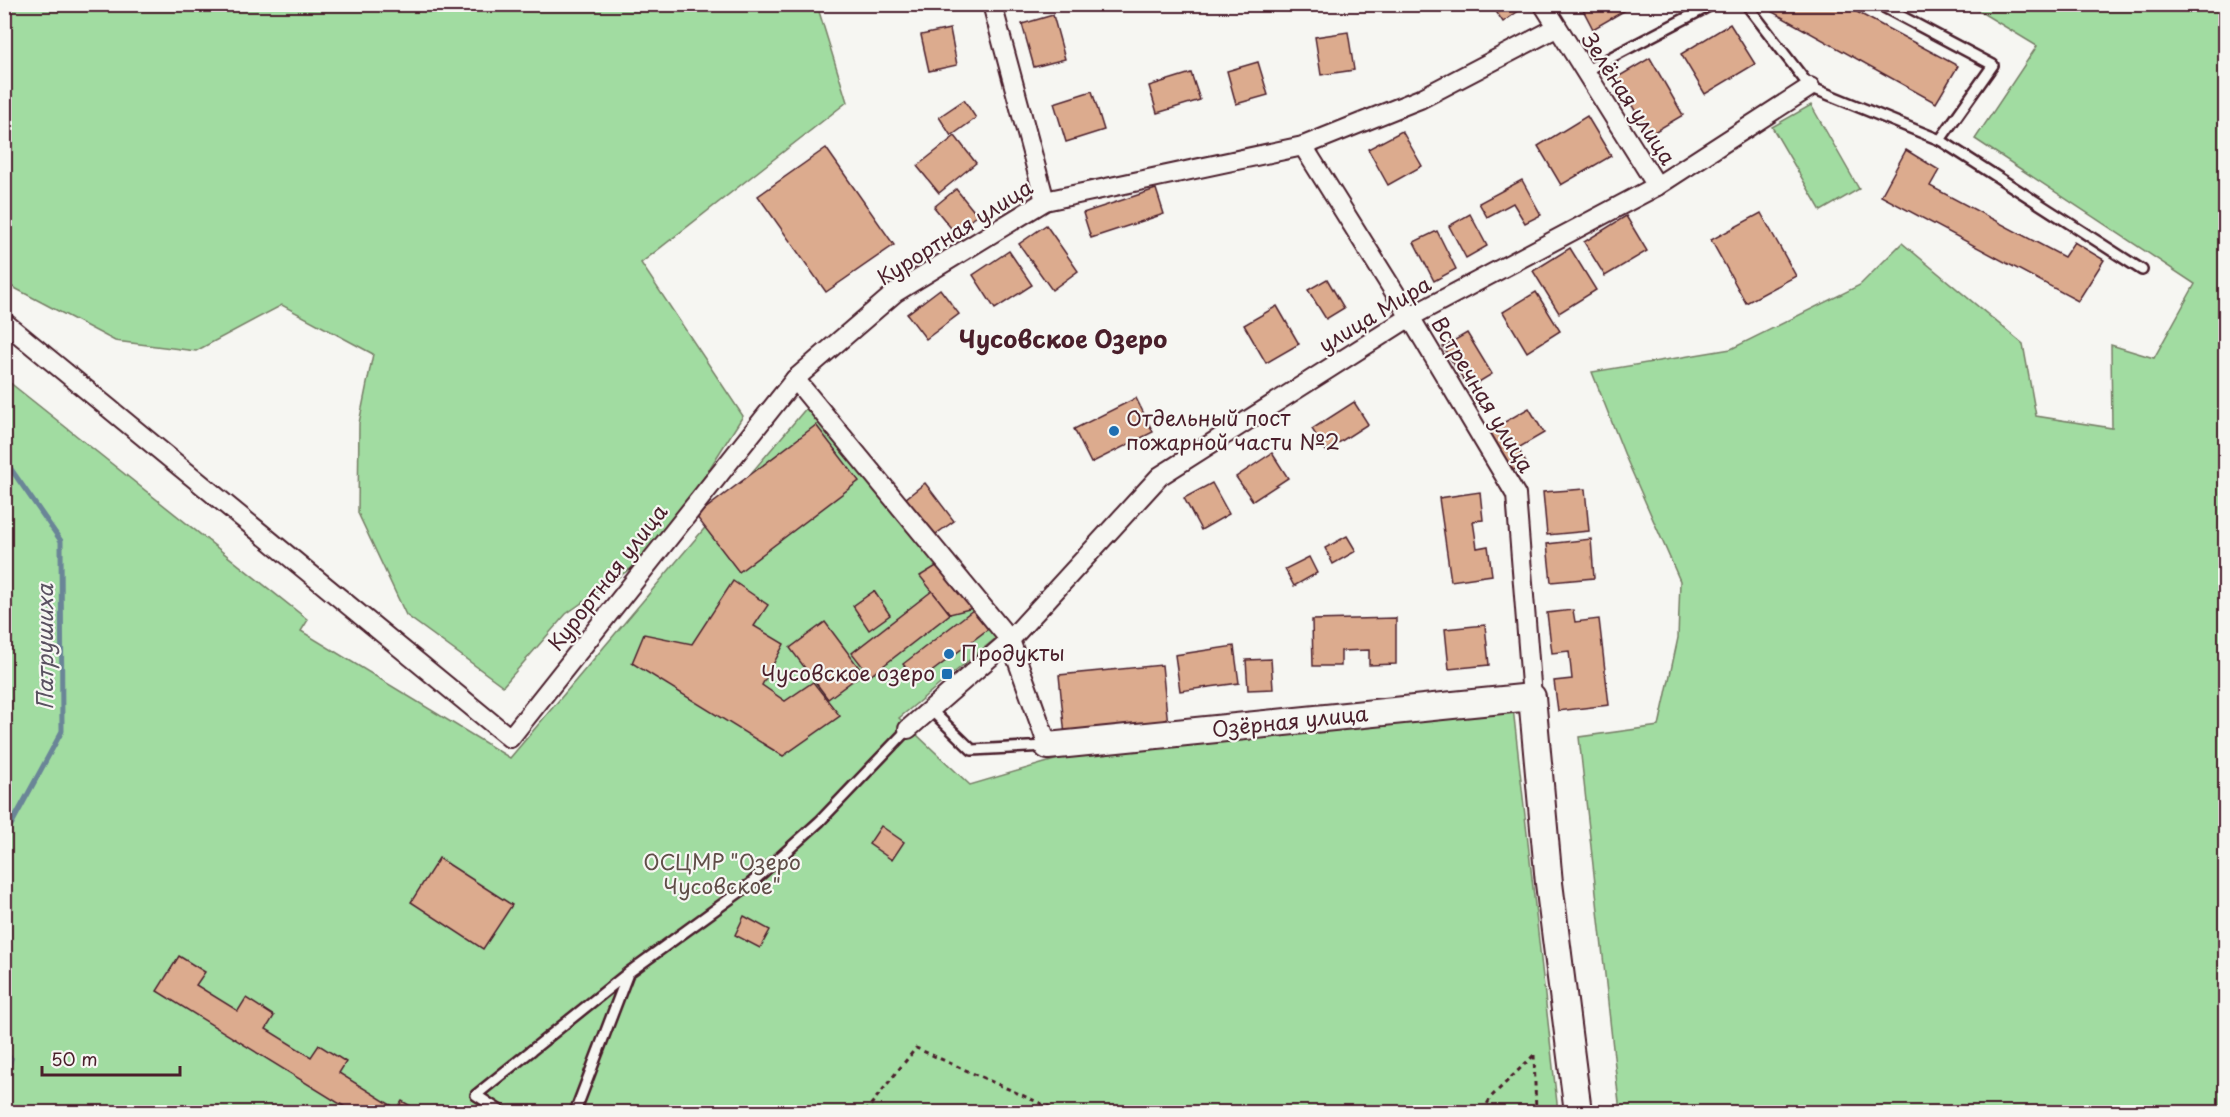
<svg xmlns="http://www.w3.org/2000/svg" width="2230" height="1117" font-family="'Playpen Sans',sans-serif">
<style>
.green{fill:#a1dca1;stroke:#767e66;stroke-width:1.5}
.water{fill:#7fc9df;stroke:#6a8597;stroke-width:1.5}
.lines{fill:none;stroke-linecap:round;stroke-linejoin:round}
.stream{stroke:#6a8597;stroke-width:5}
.building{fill:#dcab8e;stroke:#4a1f2b;stroke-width:1.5}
.lane-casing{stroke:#4a1f2b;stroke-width:14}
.street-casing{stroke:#4a1f2b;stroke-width:22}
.secondary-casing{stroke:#4a1f2b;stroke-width:30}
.path{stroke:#4a1f2b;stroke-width:3;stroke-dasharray:4.5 4.5;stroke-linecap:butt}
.lane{stroke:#f6f6f2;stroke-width:9}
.street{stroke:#f6f6f2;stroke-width:18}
.secondary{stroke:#f6f6f2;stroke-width:26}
.poi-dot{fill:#1f6fb2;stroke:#f6f6f2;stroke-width:2}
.labels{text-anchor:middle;stroke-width:4.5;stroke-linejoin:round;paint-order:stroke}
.street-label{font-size:21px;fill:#4a1f2b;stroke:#f6f6f2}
.poi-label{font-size:21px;fill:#4a1f2b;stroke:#f6f6f2;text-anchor:start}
.park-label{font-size:21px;fill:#604e48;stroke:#f6f6f2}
.water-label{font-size:22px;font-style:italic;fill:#5a5261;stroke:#f6f6f2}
.quarter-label{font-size:24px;font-weight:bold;fill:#4a1f2b;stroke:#f6f6f2}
</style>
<rect width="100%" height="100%" fill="#f6f6f2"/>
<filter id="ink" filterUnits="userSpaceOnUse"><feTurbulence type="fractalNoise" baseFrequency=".0167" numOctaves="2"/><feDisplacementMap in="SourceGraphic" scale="12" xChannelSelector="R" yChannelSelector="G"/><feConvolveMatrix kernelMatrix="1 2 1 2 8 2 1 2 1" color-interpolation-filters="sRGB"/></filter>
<g filter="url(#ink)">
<g class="green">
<path d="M4 5H817L847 102 641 263 743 416 692 496 667 543 566 614 503 686 406 615 358 513 359 423 373 354 282 305 196 351 115 341 5 283Z"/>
<path d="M1969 5H2225V1112H1620L1579 737 1659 726 1678 638 1680 581 1626 458 1592 372 1731 349 1860 285 1902 243 2023 344 2036 416 2112 428 2111 345 2154 358 2195 284 1975 139 2037 46Z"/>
<path d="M1811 105 1859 189 1821 211 1772 127Z"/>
<path d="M4 378 308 620 301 631 510 758 808 406 996 638 899 718 970 785 1065 757 1513 708 1558 1112H5Z"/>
</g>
<path class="water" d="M5 1051 13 1058 5 1088Z"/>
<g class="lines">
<path class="stream" d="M4 459 61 541 62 731 4 838"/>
</g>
<g class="building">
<path d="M1491 4H1522L1524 7 1503 22Z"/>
<path d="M1580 4H1636L1593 29Z"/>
<path d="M1842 4 1958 66 1936 103 1760 5Z"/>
<path d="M1053 15 1065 59 1034 67 1022 24Z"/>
<path d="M1730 24 1755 64 1705 94 1681 54Z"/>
<path d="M950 29 957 65 929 71 921 35Z"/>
<path d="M1348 32 1354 70 1321 75 1315 37Z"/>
<path d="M1650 58 1683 115 1649 135 1616 78Z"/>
<path d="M1258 62 1268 95 1236 104 1227 71Z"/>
<path d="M1191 73 1200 100 1157 113 1149 86Z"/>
<path d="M1092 91 1104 130 1066 142 1054 103Z"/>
<path d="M964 100 976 118 951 136 939 117Z"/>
<path d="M1587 116 1611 156 1561 185 1538 146Z"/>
<path d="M1402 131 1422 166 1388 185 1368 149Z"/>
<path d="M955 136 976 163 939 193 917 166Z"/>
<path d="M826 148 894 245 826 292 758 196Z"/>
<path d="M1906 150 1939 170 1930 186 2064 257 2074 242 2104 260 2078 301 1881 196Z"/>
<path d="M1522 180 1541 215 1525 223 1513 203 1487 217 1479 203Z"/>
<path d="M956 189 977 215 955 233 934 207Z"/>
<path d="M1156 189 1164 214 1091 238 1083 213Z"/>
<path d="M1761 213 1796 276 1746 303 1711 240Z"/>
<path d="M1470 214 1487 246 1466 258 1449 226Z"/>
<path d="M1626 216 1647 251 1605 276 1584 242Z"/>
<path d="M1046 225 1078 271 1052 290 1019 244Z"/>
<path d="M1437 231 1456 269 1434 281 1414 242Z"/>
<path d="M1570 248 1596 290 1559 313 1533 271Z"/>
<path d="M1009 251 1032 285 995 309 973 275Z"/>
<path d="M1327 279 1344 308 1326 319 1308 290Z"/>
<path d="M940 289 959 314 926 339 907 314Z"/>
<path d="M1536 292 1560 331 1527 352 1503 312Z"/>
<path d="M1277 306 1299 344 1266 363 1244 325Z"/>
<path d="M1467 333 1492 374 1469 388 1443 347Z"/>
<path d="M1136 398 1153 432 1091 463 1074 429Z"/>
<path d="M1354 402 1368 424 1326 451 1312 429Z"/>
<path d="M1529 408 1544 433 1518 448 1526 463 1512 471 1489 431Z"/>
<path d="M816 425 859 481 739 572 696 516Z"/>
<path d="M1272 453 1288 478 1253 501 1236 477Z"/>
<path d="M925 483 954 521 933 536 905 499Z"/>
<path d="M1212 483 1229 514 1201 530 1184 498Z"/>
<path d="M1585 489 1589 531 1547 535 1543 492Z"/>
<path d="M1480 492 1483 520 1473 521 1477 548 1488 546 1492 575 1451 581 1439 498Z"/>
<path d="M1347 536 1356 551 1333 564 1325 548Z"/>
<path d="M1591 539 1594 578 1551 582 1547 544Z"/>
<path d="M1309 557 1317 573 1294 586 1285 569Z"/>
<path d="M938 565 973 608 950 614 920 576Z"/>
<path d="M733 581 768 605 754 626 784 644 762 685 785 701 813 682 840 716 783 756 632 663 644 634 692 644Z"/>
<path d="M874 591 890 615 869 630 853 606Z"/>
<path d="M932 591 950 614 870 676 852 653Z"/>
<path d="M973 610 988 629 918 682 903 664Z"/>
<path d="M1573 610 1575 622 1599 619 1609 705 1558 711 1554 681 1572 679 1569 651 1552 653 1547 613Z"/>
<path d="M1396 618V664L1369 665V650L1341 651V666H1313L1312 620Z"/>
<path d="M825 622 863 673 828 699 790 648Z"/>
<path d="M1485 625 1489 665 1449 669 1445 629Z"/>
<path d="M1234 646 1239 683 1180 691 1175 655Z"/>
<path d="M1271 659 1273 689 1248 690 1246 660Z"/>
<path d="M1162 665 1168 725 1065 736 1059 675Z"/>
<path d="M881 826 904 842 892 860 869 844Z"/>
<path d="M439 858 512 905 483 949 411 902Z"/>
<path d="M744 916 770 930 760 948 735 935Z"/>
<path d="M179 956 205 972 196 985 238 1011 246 998 274 1016 266 1029 311 1057 319 1045 346 1062 339 1073 397 1109 402 1101 421 1112H353L157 991Z"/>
</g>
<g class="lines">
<defs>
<g id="lane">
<path d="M1746 4 1810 87 1940 140 2142 270"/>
<path d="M1878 4 1993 65 1940 140"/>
<path d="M1585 71 1713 4"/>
<path d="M930 709 972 750 1046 746"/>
<path d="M502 1112 476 1095 628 973 749 885 820 821 908 729"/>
<path d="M575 1112 627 976"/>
</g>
<g id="street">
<path d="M992 4 1045 201"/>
<path d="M1543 4 1657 186"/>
<path d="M1303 146 1410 317 1516 495 1532 697"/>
<path d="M4 322 510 738 795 379 896 292 1045 201 1303 146 1420 99 1556 28"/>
<path d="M795 379 1010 640 1048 746"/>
<path d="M908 729 1010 640 1160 476 1410 317 1657 186 1810 87"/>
</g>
<path id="secondary" d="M1048 746 1532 697 1549 883 1578 1112"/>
</defs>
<use href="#lane" class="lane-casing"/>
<use href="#street" class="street-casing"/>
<use href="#secondary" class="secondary-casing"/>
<g class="path">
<path d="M1534 1055 1536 1112"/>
<path d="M865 1112 916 1048 1060 1112"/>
<path d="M1265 1112 1271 1106 1270 1112"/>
<path d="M1483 1112 1491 1097 1534 1055"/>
</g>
<use href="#lane" class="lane"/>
<use href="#street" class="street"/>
<use href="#secondary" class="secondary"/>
</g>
</g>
<g class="poi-dot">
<circle cx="1114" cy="431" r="6"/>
<circle cx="949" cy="654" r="6"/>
<rect x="941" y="668" width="12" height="12" rx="3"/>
</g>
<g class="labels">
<g class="street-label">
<text transform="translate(1628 99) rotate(57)" y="7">Зелёная улица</text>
<text transform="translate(955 233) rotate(-32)" y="7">Курортная улица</text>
<text transform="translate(1375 315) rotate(-31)" y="7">улица Мира</text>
<text transform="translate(1482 395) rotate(59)" y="7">Встречная улица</text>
<text transform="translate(608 578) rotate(-52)" y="7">Курортная улица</text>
<text transform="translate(1290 722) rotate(-6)" y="7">Озёрная улица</text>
</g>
<g class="poi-label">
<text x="1126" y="426">Отдельный пост<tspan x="1126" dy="24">пожарной части №2</tspan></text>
<text x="961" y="661">Продукты</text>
<text x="935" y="681" text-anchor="end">Чусовское озеро</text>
</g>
<g class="park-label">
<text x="722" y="870">ОСЦМР "Озеро<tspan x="722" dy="24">Чусовское"</tspan></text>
</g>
<g class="water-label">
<text transform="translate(45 647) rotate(-90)" y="8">Патрушиха</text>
</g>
<g class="quarter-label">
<text x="1063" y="348">Чусовское Озеро</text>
</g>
</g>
<rect width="2230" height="1117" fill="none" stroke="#f6f6f2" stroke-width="24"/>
<rect x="12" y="12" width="2206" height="1093" fill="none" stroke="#4a1f2b" stroke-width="2" filter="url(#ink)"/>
<path d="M42 1066v9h138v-9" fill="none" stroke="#4a1f2b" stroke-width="3"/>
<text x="51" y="1066" font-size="18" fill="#4a1f2b" stroke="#f6f6f2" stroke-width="4.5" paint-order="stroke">50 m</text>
</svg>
